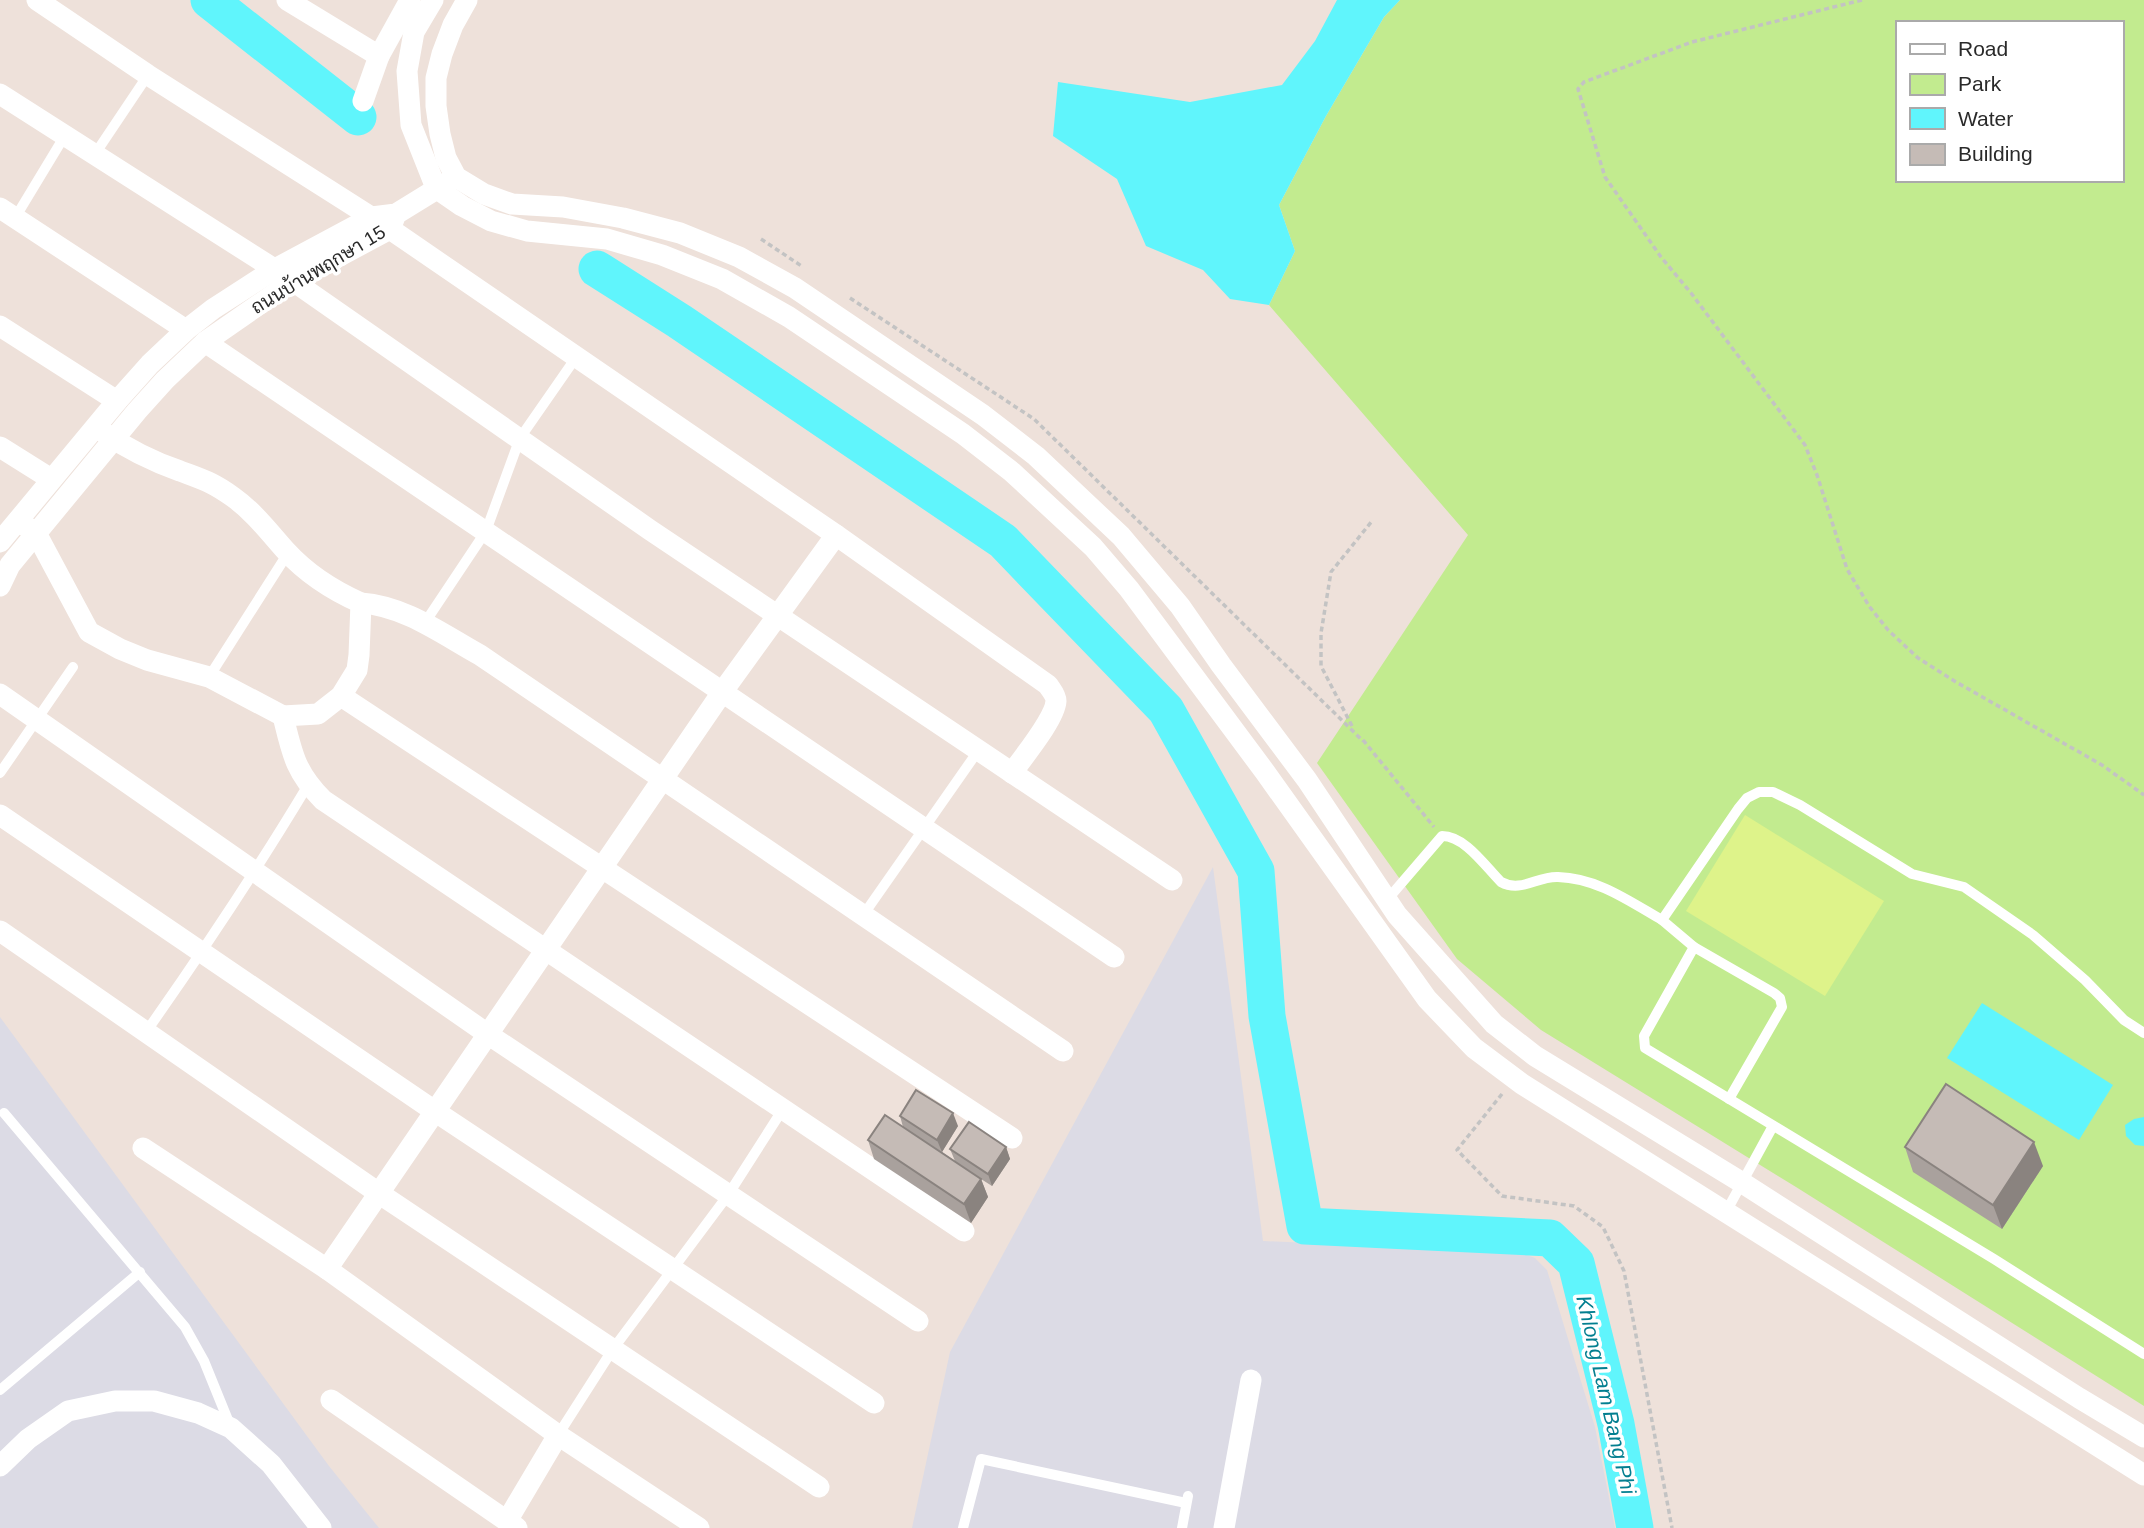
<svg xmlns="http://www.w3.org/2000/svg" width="2144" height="1528" font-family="Arial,Sarabun,sans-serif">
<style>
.industrial{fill:#dcdbe5}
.green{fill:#c2eb8f;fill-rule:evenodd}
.pitch{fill:#def38a}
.water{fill:#60f5fc}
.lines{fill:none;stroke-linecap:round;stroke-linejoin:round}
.river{stroke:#60f5fc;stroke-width:37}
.path{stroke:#c3c3c3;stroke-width:3.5;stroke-dasharray:5 3.5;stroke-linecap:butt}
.lane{stroke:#fff;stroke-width:10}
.street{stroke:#fff;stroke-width:21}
.wall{fill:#a9a19d}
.shaded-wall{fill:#8a837f}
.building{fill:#c5bbb6;stroke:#8a837f;stroke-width:2}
.labels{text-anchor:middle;stroke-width:7;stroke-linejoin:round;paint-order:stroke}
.street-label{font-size:19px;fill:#2a2a2a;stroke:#fff}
.water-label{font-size:21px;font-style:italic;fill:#037f90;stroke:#fff}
</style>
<rect width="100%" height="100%" fill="#eee1da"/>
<g class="industrial">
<path d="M1213 867 1263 1241 1518 1252 1535 1258 1547 1270 1595 1427 1615 1528H912L950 1352Z"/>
<path d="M0 1017 329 1466 379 1528H0Z"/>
</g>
<path class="green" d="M1400 0H2144V1406L1796 1187 1541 1030 1457 959 1317 763 1468 535 1269 305 1295 251 1279 205 1326 116 1384 17ZM1897 23H2121V180H1897Z"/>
<path class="pitch" d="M1745 815 1884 901 1825 996 1686 911Z"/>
<g class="water">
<path d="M1337 0H1400L1384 17 1326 116 1279 205 1295 251 1269 305 1230 299 1203 270 1146 246 1117 179 1053 136 1058 82 1190 102 1282 85 1315 41Z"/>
<path d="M1982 1003 2113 1085 2079 1140 1947 1058Z"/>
<path d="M2144 1117V1146L2135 1145 2126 1136 2125 1125 2134 1119Z"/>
</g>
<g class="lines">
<g class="river">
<path d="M209 0 358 117"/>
<path d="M597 269 679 321 1003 541 1166 710 1256 871 1267 1016 1305 1226 1550 1238 1576 1263 1616 1424 1635 1528"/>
</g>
<g class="path">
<path d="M1862 0 1692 42 1584 82 1578 89 1605 177 1661 257 1691 293 1805 445 1817 475 1847 569 1869 606 1888 630 1918 658 1956 682 2102 765 2144 795"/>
<path d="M761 239 803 267"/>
<path d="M850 298 1034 419 1363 741"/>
<path d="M1352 726 1321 666V633L1331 572 1372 521"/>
<path d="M1363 740 1434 827"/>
<path d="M1502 1094 1457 1150 1502 1196 1574 1206 1603 1227 1624 1271 1672 1528"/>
</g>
<g class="lane">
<path d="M95 154 148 75"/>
<path d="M15 218 64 137"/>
<path d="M424 624 486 531 520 438 577 356"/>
<path d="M209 677 288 553"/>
<path d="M0 773 73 667"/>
<path d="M1387 900 1442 836C1465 836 1485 866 1501 882 1521 893 1537 876 1558 877 1597 878 1629 901 1662 920"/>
<path d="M864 914 978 751"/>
<path d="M1694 947 1644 1036 1645 1048 1994 1259 2144 1354"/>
<path d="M146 1032C203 951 257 870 308 785"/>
<path d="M1729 1099 1782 1007 1780 998 1774 993 1694 947 1662 920 1738 809 1747 798 1759 792H1773L1800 805 1912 874 1964 887 2033 935 2085 980 2124 1020 2144 1033"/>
<path d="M4 1113 185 1327 204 1361 230 1425"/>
<path d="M1726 1212 1773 1126"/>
<path d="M0 1390 140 1272"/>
<path d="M558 1435 613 1349 728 1195 783 1109"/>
<path d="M963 1528 981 1459 1186 1503"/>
<path d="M1182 1528 1188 1496"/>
</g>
<g class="street">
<path d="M37 0 148 75 390 229 836 535 1048 685C1051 690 1056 695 1056 701 1055 719 1023 757 1012 773"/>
<path d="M287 0 379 56"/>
<path d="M433 0 414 32 407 71 411 125 436 188 462 206 491 221 527 231 607 239 662 255 722 279 789 317 963 434 1012 472 1093 547 1129 589 1265 772 1427 999 1474 1048 1522 1084 2144 1475"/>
<path d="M467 0 453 25 442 54 436 78V106L440 134 446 158 456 177 484 194 512 204 563 207 623 218 680 233 739 257 795 288 983 415 1036 456 1121 536 1180 606 1221 665 1307 780 1397 915 1494 1024 1535 1056 1741 1182 2079 1398 2144 1437"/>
<path d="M0 94 293 281 650 530 1172 880"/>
<path d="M363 101 379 56 410 0"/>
<path d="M0 208 186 330"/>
<path d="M0 326 117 401"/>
<path d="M205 342 1114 957"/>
<path d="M103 432C126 448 154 462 180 471 204 480 212 482 233 497 254 512 269 532 286 551 307 574 334 591 361 603L359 655 357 670 341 696 318 714 283 716"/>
<path d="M0 447 51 479"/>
<path d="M18 521 36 533 89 632 120 649 147 660 209 677 283 716C292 753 295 772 323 800L964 1231"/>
<path d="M0 542 117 401 150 364 186 330 213 309 275 269 372 217 396 214 448 182"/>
<path d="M0 586 10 565 137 411 165 380 205 342 293 281 390 229 394 219"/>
<path d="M361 603C405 606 442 634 480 655L1063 1051"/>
<path d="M0 694 489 1035 918 1321"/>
<path d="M341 696 1012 1138"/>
<path d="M0 815 436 1112 874 1403"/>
<path d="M0 931 380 1194 819 1487"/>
<path d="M143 1148 327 1269 558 1435 699 1528"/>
<path d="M327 1269 723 691 836 535"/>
<path d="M331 1400 517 1528"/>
<path d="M0 1466 28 1439 68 1411 115 1401H154L198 1413 231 1428 271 1464 321 1528"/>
<path d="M507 1521 558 1435"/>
<path d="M1224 1528 1251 1380"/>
</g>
</g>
<g class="wall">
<path d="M900 1116 958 1126 942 1152 955 1161 950 1149 1006 1147 1010 1159 992 1186 981 1179 988 1197 971 1223 874 1159 868 1140 903 1127Z"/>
<path d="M1905 1147 2043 1166 2002 1229 1913 1172Z"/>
</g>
<g class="shaded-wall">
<path d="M953 1113 958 1126 942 1152 937 1140Z"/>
<path d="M2034 1142 2043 1166 2002 1229 1993 1205Z"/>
<path d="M1006 1147 1010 1159 992 1186 988 1174Z"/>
<path d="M981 1179 988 1197 971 1223 964 1204Z"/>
</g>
<g class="building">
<path d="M1946 1084 2034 1142 1993 1205 1905 1147Z"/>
<path d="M916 1090 953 1113 937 1140 900 1116Z"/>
<path d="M885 1115 981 1179 964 1204 868 1140Z"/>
<path d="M969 1122 1006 1147 988 1174 950 1149Z"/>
</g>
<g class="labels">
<g class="street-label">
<text transform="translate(318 269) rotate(-31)" y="7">ถนนบ้านพฤกษา 15</text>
</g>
<g class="water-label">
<text transform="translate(1606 1395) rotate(77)" y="7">Khlong Lam Bang Phi</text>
</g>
</g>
<rect x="1896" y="21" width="228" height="161" fill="#ffffff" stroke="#aaaaaa" stroke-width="2"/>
<rect x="1910" y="44" width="35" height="10" fill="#ffffff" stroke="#aaaaaa" stroke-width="2"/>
<text x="1958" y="56" font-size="21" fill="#2a2a2a">Road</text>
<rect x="1910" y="74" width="35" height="21" fill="#c2eb8f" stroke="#aaaaaa" stroke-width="2"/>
<text x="1958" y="91" font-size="21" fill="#2a2a2a">Park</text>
<rect x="1910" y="108" width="35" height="21" fill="#60f5fc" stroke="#aaaaaa" stroke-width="2"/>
<text x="1958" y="126" font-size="21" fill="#2a2a2a">Water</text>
<rect x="1910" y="144" width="35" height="21" fill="#c5bbb6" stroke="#aaaaaa" stroke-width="2"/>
<text x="1958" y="161" font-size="21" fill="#2a2a2a">Building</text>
</svg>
